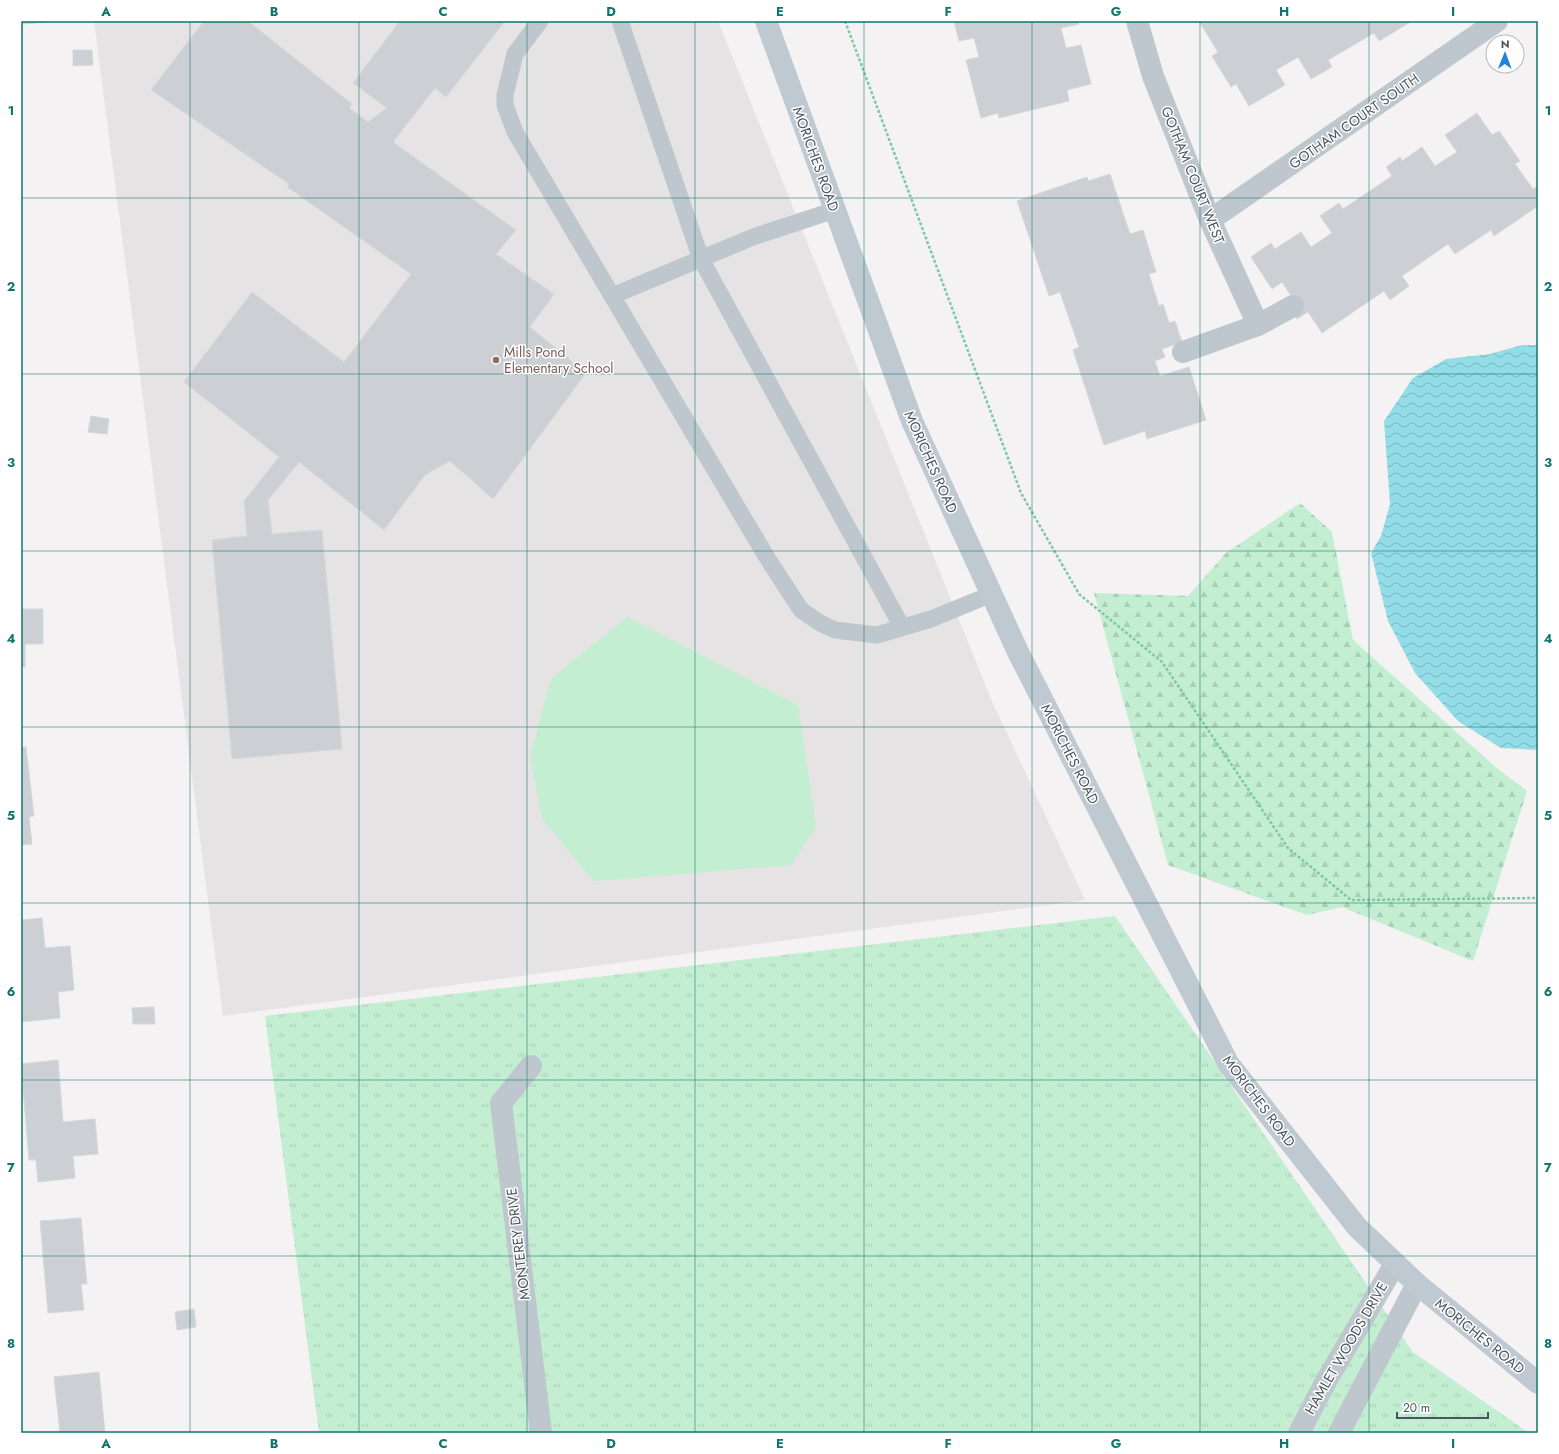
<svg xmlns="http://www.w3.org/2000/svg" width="1559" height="1454" font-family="Jost,sans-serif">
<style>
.education{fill:#e5e3e3}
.grass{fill:url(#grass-tufts)}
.forest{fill:url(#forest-firs)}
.park{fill:#c3eed1}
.water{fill:url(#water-waves)}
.building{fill:#cccfd4;stroke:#d6d8dc}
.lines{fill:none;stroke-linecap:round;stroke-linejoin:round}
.path{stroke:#7dca9e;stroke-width:2.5;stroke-dasharray:3 2;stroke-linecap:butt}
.service{stroke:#bec7cd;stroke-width:17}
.minor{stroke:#bec7cd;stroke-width:22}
.secondary{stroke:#bfc9d2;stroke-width:22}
.grid{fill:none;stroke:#0f766e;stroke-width:1;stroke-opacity:0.55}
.education-dot{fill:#8d6e63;stroke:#fff;stroke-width:1.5}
.labels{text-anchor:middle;stroke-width:3;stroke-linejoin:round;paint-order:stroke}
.street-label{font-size:14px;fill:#4a565e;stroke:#fff}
.education-label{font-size:14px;fill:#785e54;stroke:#fff;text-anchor:start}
.neatline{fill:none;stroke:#0f766e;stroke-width:1.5}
.grid-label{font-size:13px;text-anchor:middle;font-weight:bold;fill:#0f766e}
</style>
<defs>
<pattern id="grass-tufts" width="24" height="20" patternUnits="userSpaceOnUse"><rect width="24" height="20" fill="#c3eed1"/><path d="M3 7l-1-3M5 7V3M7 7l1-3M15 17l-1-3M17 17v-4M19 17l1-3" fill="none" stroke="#a9ceb6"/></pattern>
<pattern id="forest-firs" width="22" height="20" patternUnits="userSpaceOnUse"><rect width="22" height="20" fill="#c3eed1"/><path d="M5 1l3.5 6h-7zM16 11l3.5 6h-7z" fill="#a9ceb6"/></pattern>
<pattern id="water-waves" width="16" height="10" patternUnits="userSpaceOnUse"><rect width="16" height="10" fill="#93dde8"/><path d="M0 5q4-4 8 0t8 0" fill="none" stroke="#7ab6bf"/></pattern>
</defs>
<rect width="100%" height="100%" fill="#f4f2f2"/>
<path class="education" d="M94 21H718L991 699 1085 900 223 1016Z"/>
<path class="grass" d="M1115 916 1413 1352 1529 1433H319L265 1016Z"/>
<path class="forest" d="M1300 503 1332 532 1353 640 1498 769 1527 791 1473 961 1342 907 1307 915 1168 865 1094 593 1188 596 1226 553Z"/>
<path class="park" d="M627 617 798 705 816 827 791 865 594 881 542 819 530 756 551 679Z"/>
<path class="water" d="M1522 345H1538V750L1501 748 1458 721 1415 673 1388 621 1371 553 1381 536 1390 504 1384 421 1413 378 1446 359 1490 354Z"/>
<g class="building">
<path d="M21 21H51V22L21 24Z"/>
<path d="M204 21H248L352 104 349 108 368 122 387 108 353 83 400 21H505L446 97 435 88 393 142 516 230 496 254 554 294 530 327 586 373 493 499 450 461 425 475 384 530 299 462 268 500 272 534 322 530 342 749 232 759 212 540 247 536 244 501 279 457 184 382 252 292 344 362 411 274 287 187 289 184 151 90Z"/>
<path d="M954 21H1078L1079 24 1061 28 1066 48 1081 45 1091 84 1067 90 1069 101 999 118 998 113 981 118 966 60 979 57 974 38 959 41Z"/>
<path d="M1199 21H1412L1379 41 1374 33 1328 60 1332 67 1311 79 1298 57 1276 70 1285 85 1249 106 1236 84 1231 87 1212 56 1218 52Z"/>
<path d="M73 50H92L93 65 73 66Z"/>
<path d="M1477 113 1492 135 1499 131 1520 161 1515 164 1533 189 1538 186V206L1494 236 1491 230 1455 254 1448 244 1402 276 1409 286 1390 300 1384 291 1322 333 1308 312 1297 319 1288 305 1294 300 1282 282 1272 289 1251 257 1271 243 1275 249 1301 232 1311 247 1332 233 1320 216 1339 203 1343 209 1392 176 1386 167 1400 157 1402 161 1422 147 1435 166 1457 152 1445 135Z"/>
<path d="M1110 174 1130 234 1143 230 1156 272 1149 274 1159 306 1163 304 1169 323 1175 321 1182 342 1162 349 1165 357 1155 361 1160 376 1189 367 1206 420 1147 439 1145 431 1104 445 1073 350 1079 347 1060 292 1049 296 1017 201 1087 177 1088 181Z"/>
<path d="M91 416 109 419 107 434 88 432Z"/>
<path d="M21 609H43V644H25V667L21 666Z"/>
<path d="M26 747 34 816 29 817 32 844 21 845V748Z"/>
<path d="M42 918 45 948 70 946 74 990 58 992 60 1018 21 1022V920Z"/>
<path d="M154 1007 155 1024H133L132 1008Z"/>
<path d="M58 1060 63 1122 95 1119 98 1154 73 1156 75 1178 38 1182 36 1160H29L21 1064Z"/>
<path d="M81 1218 87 1284H81L84 1310 48 1313 40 1221Z"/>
<path d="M194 1309 196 1327 177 1330 175 1312Z"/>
<path d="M99 1372 105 1433H60L54 1377Z"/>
</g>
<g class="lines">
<path class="path" d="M845 21 1021 493 1079 594 1162 662 1288 848 1351 900 1538 898"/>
<g class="service">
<path d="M540 21 515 54 505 95V105L515 132 766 556 801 610 820 623 835 630 877 635 931 619 992 594"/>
<path d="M620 21 701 259 902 627"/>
<path d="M612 296 753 237 835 210"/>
</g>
<g class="minor">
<path d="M1137 21 1153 76 1210 220 1258 325"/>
<path d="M1210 220 1497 21"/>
<path d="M1183 352 1258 325 1293 306"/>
<path d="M531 1066 501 1103 541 1433"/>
<path d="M1299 1433 1325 1383 1395 1264"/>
<path d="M1339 1433 1417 1284"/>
</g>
<path class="secondary" d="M766 21 912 421 1018 652 1228 1063 1357 1227 1417 1284 1538 1383"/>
</g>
<path class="grid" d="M190 21V1433M359 21V1433M527 21V1433M695 21V1433M864 21V1433M1032 21V1433M1200 21V1433M1369 21V1433M21 198H1538M21 374H1538M21 551H1538M21 727H1538M21 903H1538M21 1080H1538M21 1256H1538"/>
<circle class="education-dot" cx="496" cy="360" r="4"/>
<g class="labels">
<g class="street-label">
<text transform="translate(1354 121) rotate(-35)" y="5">GOTHAM COURT SOUTH</text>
<text transform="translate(816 159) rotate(70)" y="5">MORICHES ROAD</text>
<text transform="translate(1193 175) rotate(68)" y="5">GOTHAM COURT WEST</text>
<text transform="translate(931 462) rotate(66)" y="5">MORICHES ROAD</text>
<text transform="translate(1070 754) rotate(63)" y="5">MORICHES ROAD</text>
<text transform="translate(1259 1101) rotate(53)" y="5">MORICHES ROAD</text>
<text transform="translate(518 1244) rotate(-97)" y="5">MONTEREY DRIVE</text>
<text transform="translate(1480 1336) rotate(39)" y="5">MORICHES ROAD</text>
<text transform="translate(1346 1348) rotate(-60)" y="5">HAMLET WOODS DRIVE</text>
</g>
<g class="education-label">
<text x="504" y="357">Mills Pond<tspan x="504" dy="16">Elementary School</tspan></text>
</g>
</g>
<rect width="1559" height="1454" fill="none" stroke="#ffffff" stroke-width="44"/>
<g transform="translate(1505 54) rotate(1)"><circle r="19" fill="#ffffff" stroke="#b7bbbf"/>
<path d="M0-3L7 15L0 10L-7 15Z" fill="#2382dc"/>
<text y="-6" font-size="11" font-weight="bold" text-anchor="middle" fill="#4a565e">N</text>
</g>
<path d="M1397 1412v6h91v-6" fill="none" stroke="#4a565e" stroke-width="2"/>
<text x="1403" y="1412" font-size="12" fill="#4a565e" stroke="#ffffff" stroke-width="3" paint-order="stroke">20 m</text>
<rect x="22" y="22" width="1515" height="1410" class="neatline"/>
<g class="grid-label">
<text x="106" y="16">A</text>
<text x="274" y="16">B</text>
<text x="443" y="16">C</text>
<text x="611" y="16">D</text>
<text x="780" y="16">E</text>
<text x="948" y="16">F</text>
<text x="1116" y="16">G</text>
<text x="1284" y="16">H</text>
<text x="1453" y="16">I</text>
<text x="11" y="115">1</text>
<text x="1548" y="115">1</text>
<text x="11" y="291">2</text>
<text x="1548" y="291">2</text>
<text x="11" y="467">3</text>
<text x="1548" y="467">3</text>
<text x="11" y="643">4</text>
<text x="1548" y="643">4</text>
<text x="11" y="820">5</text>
<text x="1548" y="820">5</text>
<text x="11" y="996">6</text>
<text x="1548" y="996">6</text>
<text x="11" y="1172">7</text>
<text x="1548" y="1172">7</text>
<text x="11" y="1348">8</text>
<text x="1548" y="1348">8</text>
<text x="106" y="1448">A</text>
<text x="274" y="1448">B</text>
<text x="443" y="1448">C</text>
<text x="611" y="1448">D</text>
<text x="780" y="1448">E</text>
<text x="948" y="1448">F</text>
<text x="1116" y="1448">G</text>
<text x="1284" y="1448">H</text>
<text x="1453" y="1448">I</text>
</g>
</svg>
